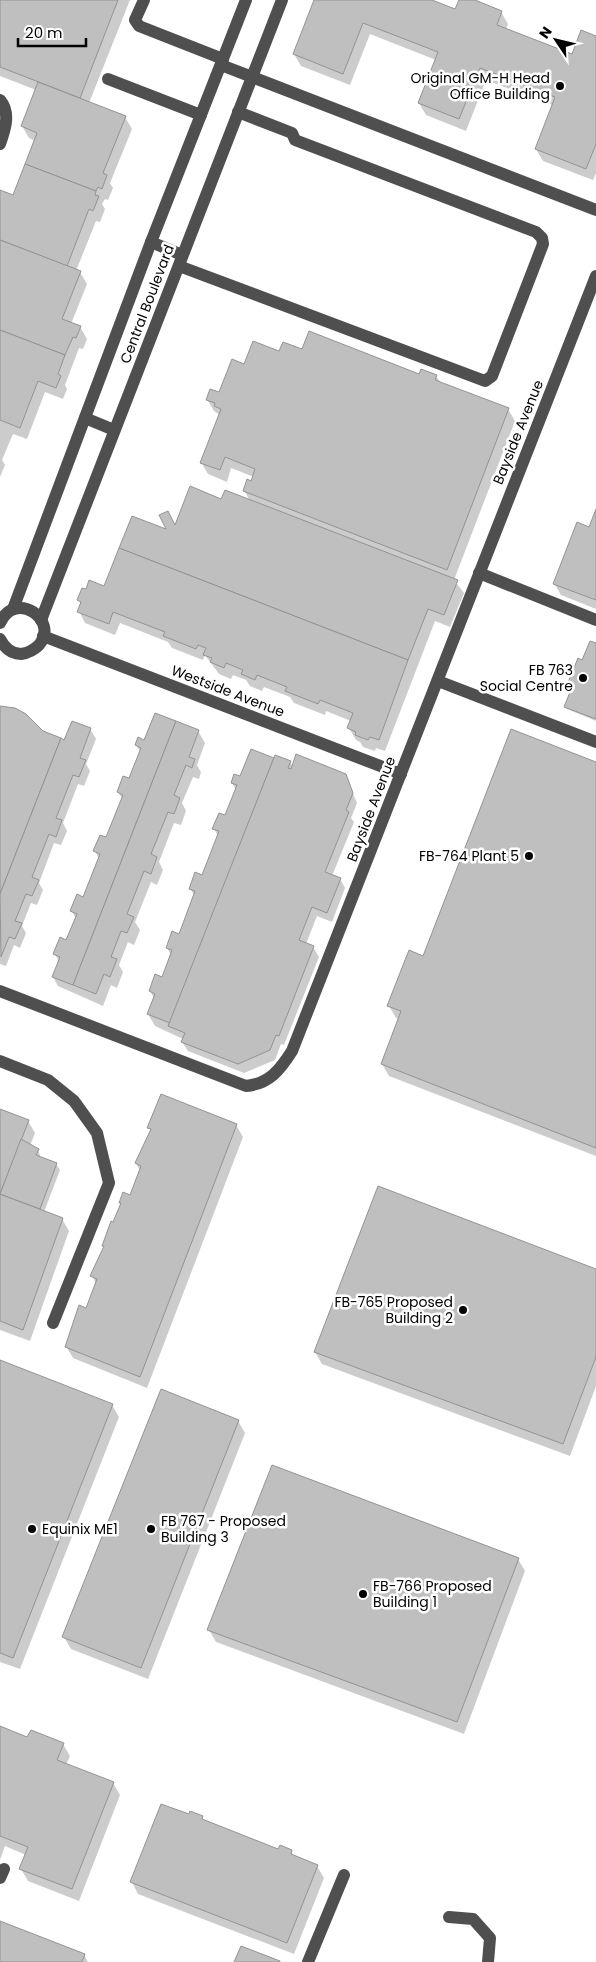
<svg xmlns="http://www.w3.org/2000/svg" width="596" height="1962" font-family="Poppins,sans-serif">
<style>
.shadow{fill:#0003}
.building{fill:#bfbfbf;stroke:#939393}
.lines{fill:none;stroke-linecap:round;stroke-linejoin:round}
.minor{stroke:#4f4f4f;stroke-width:12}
.poi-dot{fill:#000;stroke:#fff;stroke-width:2}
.labels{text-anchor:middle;stroke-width:5;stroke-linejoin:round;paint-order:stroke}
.poi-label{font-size:14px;fill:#000;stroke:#fff;text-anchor:end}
.street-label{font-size:14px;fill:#000;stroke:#fff}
</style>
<rect width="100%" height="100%" fill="#fff"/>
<g class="shadow">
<path d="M0 0H130L89 103 125 117 132 129 110 183 113 188 108 200 105 199 102 204 105 209 100 222 96 221 76 271 80 272 87 284 71 324 80 327 87 339 83 349 79 348 65 385 67 389 63 399 45 392 27 439 13 434 2 460 5 465 0 477V191L13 197 35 141 29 138 22 126 36 90 0 76Z"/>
<path d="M315 0H429L456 11 460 0H471L501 12 508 24 506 30 572 56 596 38V173L593 180 543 161 536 149 553 105 486 80 466 131 426 115 419 103 436 60 370 34 350 85 301 66 294 54Z"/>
<path d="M302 351 420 375 436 376 441 383 508 409 515 421 454 580 464 593 450 627 435 621 385 751 376 748 375 751 363 747 360 742 356 740 349 728 351 721 326 711 325 715 294 703 290 697 264 687 262 691 250 686 246 680 233 675 231 679 219 674 205 655 203 660 172 648 168 642 120 623 115 635 85 623 79 611 81 605 79 600 87 590 105 588 175 526 222 500 250 501 244 490 254 477 231 468 227 482 208 474 201 462 220 415 214 411 207 399 220 394 244 366 280 352Z"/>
<path d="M596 513V609L561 595 554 583 590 529Z"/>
<path d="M596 645V721L567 709 565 707 572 688 569 685Z"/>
<path d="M0 708 42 732 65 741 90 729 96 739 86 764 90 771 84 786 78 784 63 823 67 831 61 845 54 843 39 883 43 890 37 905 31 903 22 926 26 933 20 948 14 945 6 966 0 964Z"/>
<path d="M198 731 205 743 197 765 201 772 199 779 193 777 182 803 186 811 181 825 174 823 159 862 163 870 157 885 151 882 135 922 140 930 134 945 128 942 119 965 123 972 117 988 111 985 103 1006 58 986 53 977 59 962 55 954 67 941 76 919 72 911 84 898 99 859 95 851 107 839 123 800 118 792 130 780 141 753 136 745Z"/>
<path d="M274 760 290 762 293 767 345 775 357 803 351 818 354 822 332 876 340 879 345 888 332 922 317 916 306 944 313 947 319 957 284 1045 281 1044 275 1060 244 1073 188 1051 182 1042 183 1039 155 1026 148 1014 154 998 150 991 162 978 171 955 167 948 179 935 195 896 190 889 202 876 218 836 214 829 226 817 236 790 232 783Z"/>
<path d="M596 763V1156L389 1076 382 1064 399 1019 396 1018 389 1006 423 957Z"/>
<path d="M0 1110 28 1121 35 1133 30 1146 38 1150 41 1158 56 1164 60 1170 44 1212 62 1219 69 1231 30 1341 0 1330Z"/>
<path d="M236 1125 243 1137 147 1388 73 1358 66 1346 87 1309 96 1284 92 1276 122 1205 120 1203 130 1196 140 1171 136 1163 151 1132 149 1128Z"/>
<path d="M596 1270V1386L570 1456 322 1364 315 1352Z"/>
<path d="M0 1361 112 1405 119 1417 20 1669 0 1662Z"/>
<path d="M238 1421 245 1433 148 1679 71 1649 64 1637Z"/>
<path d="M518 1559 525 1571 464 1734 216 1642 209 1630Z"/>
<path d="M0 1728 28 1739 63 1744 70 1756 66 1765 113 1783 120 1795 79 1901 28 1881 21 1869 26 1855 5 1846 0 1860Z"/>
<path d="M190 1816 202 1817 205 1822 279 1851H291L294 1856 317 1866 324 1878 294 1954 138 1894 132 1882Z"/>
<path d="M0 1924 84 1955 88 1962H0Z"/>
</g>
<g class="building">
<path d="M0 0H118L80 98 0 67Z"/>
<path d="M314 0H432L455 9 459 0H475L502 11 497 25 572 54 581 30 596 36V144L586 169 535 149 555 97 480 68 459 119 418 103 438 52 363 23 343 74 293 54Z"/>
<path d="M38 82 126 116 103 173 107 175 102 189 98 187 96 191 25 164 37 133 21 126Z"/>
<path d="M25 164 96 191 95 195 99 196 93 211 89 209 67 266 0 240V190L13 195Z"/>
<path d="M0 240 81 271 62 319 81 326 76 338 73 337 65 355 0 330Z"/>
<path d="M0 330 65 355 58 374 61 376 56 388 38 381 20 428 0 420Z"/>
<path d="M309 331 419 374 421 369 437 375 435 380 509 408 447 570 243 491 247 479 251 481 255 469 225 457 220 470 200 463 221 409 214 406 215 403 206 400 210 389 219 392 232 359 244 364 253 341 279 351 283 342 302 349Z"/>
<path d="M190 486 221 499 225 490 458 580 444 615 428 609 408 660 119 548 132 516 166 529 159 515 168 511 175 525Z"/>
<path d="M596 509V600L553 584 577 522 589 527Z"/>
<path d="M119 548 408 660 379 740 370 737 368 740 355 735 356 732 347 728 353 713 320 700 318 704 285 691 287 687 257 675 255 680 241 674 243 670 226 663 224 668 210 662 212 658 203 655 206 648 198 645 196 649 163 636 165 632 113 612 109 624 77 612 81 602 77 600 82 588 86 589 89 580 104 586Z"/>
<path d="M590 641 596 643V719L564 707 572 687 567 685 578 658 582 660Z"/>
<path d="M0 706 15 708 26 714 43 731 61 738 0 894Z"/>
<path d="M155 713 176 721 73 985 52 977 60 957 53 954 60 937 66 940 77 914 70 911 77 894 83 897 100 854 93 851 100 835 106 837 123 795 117 792 123 776 129 778 141 748 135 745 138 737 144 740Z"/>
<path d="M72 721 91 728 80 758 86 760 79 777 73 775 56 818 62 820 56 837 49 834 32 877 39 880 32 896 26 894 15 921 22 923 15 939 9 937 1 957 0 894 61 738 64 740Z"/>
<path d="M176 721 199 730 189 757 195 759 192 768 186 765 174 795 180 798 174 814 168 812 151 854 157 857 151 874 144 871 127 914 134 917 127 933 121 931 111 957 117 959 110 977 104 974 96 994 73 985Z"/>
<path d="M511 729 596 762V1148L381 1064 401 1011 387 1006 409 950 423 956Z"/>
<path d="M251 749 274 758 170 1023 147 1014 155 994 149 991 155 974 162 977 172 950 166 948 172 931 179 934 195 891 189 889 195 872 202 875 219 831 212 829 219 813 225 815 237 785 231 783 234 774 240 776Z"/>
<path d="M296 754 346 774 353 793 346 810 349 812 325 872 341 878 327 913 312 907 299 940 314 946 279 1036 276 1035 270 1050 238 1064 181 1042 185 1033 168 1026 275 755 291 761 288 768 291 769Z"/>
<path d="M161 1094 237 1124 140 1377 65 1347 79 1305 86 1308 97 1279 90 1276 104 1246H102L111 1221 113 1222 121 1203H119L123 1192 130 1195 141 1166 135 1163 151 1129 147 1128Z"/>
<path d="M0 1109 29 1120 0 1194 63 1218 23 1330 0 1321Z"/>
<path d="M21 1139 39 1149 36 1155 57 1163 40 1209 0 1194Z"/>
<path d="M378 1186 596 1269V1357L563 1444 314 1352Z"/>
<path d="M0 1360 113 1404 13 1658 0 1653Z"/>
<path d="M161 1389 239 1420 141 1668 62 1637Z"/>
<path d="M272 1465 519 1558 457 1722 207 1630Z"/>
<path d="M0 1726 27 1737 31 1730 64 1743 57 1760 114 1782 72 1889 19 1869 28 1847 0 1836Z"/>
<path d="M161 1804 189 1814 190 1811 203 1816 202 1819 278 1849 280 1845 292 1850 291 1854 318 1865 287 1943 130 1882Z"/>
<path d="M0 1921 85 1954 82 1962H0Z"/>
<path d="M241 1946 280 1961V1962H234Z"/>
</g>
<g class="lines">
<g class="minor">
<path d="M144 0 135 20 139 26 223 59"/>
<path d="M221 65 596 210"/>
<path d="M108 79 201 115"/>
<path d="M0 100C11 113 5 130 0 144"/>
<path d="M151 242 182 255"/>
<path d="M179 266 485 381 492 376 543 244 542 238 536 232 295 140 292 133 238 112"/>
<path d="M85 418 114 430"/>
<path d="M479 573 596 620"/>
<path d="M13 609 151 242 246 0"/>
<path d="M41 620 282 0"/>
<path d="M0 623C15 589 60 620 39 645 34 650 28 653 21 654 11 654 4 647 0 639"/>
<path d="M43 636 401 774"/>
<path d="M438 681 596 742"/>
<path d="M0 991 246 1086C269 1084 280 1070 292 1051L596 276"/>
<path d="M0 1061 48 1080 74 1101 97 1133 109 1183 53 1323"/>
<path d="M0 1878 4 1869"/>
<path d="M449 1917 473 1919 490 1938 488 1962"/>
<path d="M308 1962 344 1875"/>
</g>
</g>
<g class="poi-dot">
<circle cx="560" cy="86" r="5"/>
<circle cx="583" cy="678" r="5"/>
<circle cx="529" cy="856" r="5"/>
<circle cx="463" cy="1310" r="5"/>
<circle cx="32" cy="1529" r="5"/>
<circle cx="151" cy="1529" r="5"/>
<circle cx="363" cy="1594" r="5"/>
</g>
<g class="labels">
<g class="poi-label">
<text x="550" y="83">Original GM-H Head<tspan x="550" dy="16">Office Building</tspan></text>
<text x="573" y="675">FB 763<tspan x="573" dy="16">Social Centre</tspan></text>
<text x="519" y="861">FB-764 Plant 5</text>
<text x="453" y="1307">FB-765 Proposed<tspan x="453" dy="16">Building 2</tspan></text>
<text x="161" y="1526" text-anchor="start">FB 767 - Proposed<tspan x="161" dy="16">Building 3</tspan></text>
<text x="42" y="1534" text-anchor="start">Equinix ME1</text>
<text x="373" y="1591" text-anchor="start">FB-766 Proposed<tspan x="373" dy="16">Building 1</tspan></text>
</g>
<g class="street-label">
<text transform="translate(147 304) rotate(-69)" y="5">Central Boulevard</text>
<text transform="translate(518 432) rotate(-68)" y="5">Bayside Avenue</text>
<text transform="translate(228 691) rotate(21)" y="5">Westside Avenue</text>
<text transform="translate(371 809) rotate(-69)" y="5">Bayside Avenue</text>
</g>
</g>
<g transform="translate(556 40) rotate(305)" stroke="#ffffff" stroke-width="4" paint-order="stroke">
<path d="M0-4L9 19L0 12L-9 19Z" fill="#000000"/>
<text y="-8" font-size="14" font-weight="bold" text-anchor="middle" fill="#000000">N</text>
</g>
<path d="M18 38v8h68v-8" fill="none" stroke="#000000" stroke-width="2.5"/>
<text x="25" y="38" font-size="15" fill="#000000" stroke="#ffffff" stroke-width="4" paint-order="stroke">20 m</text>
</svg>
